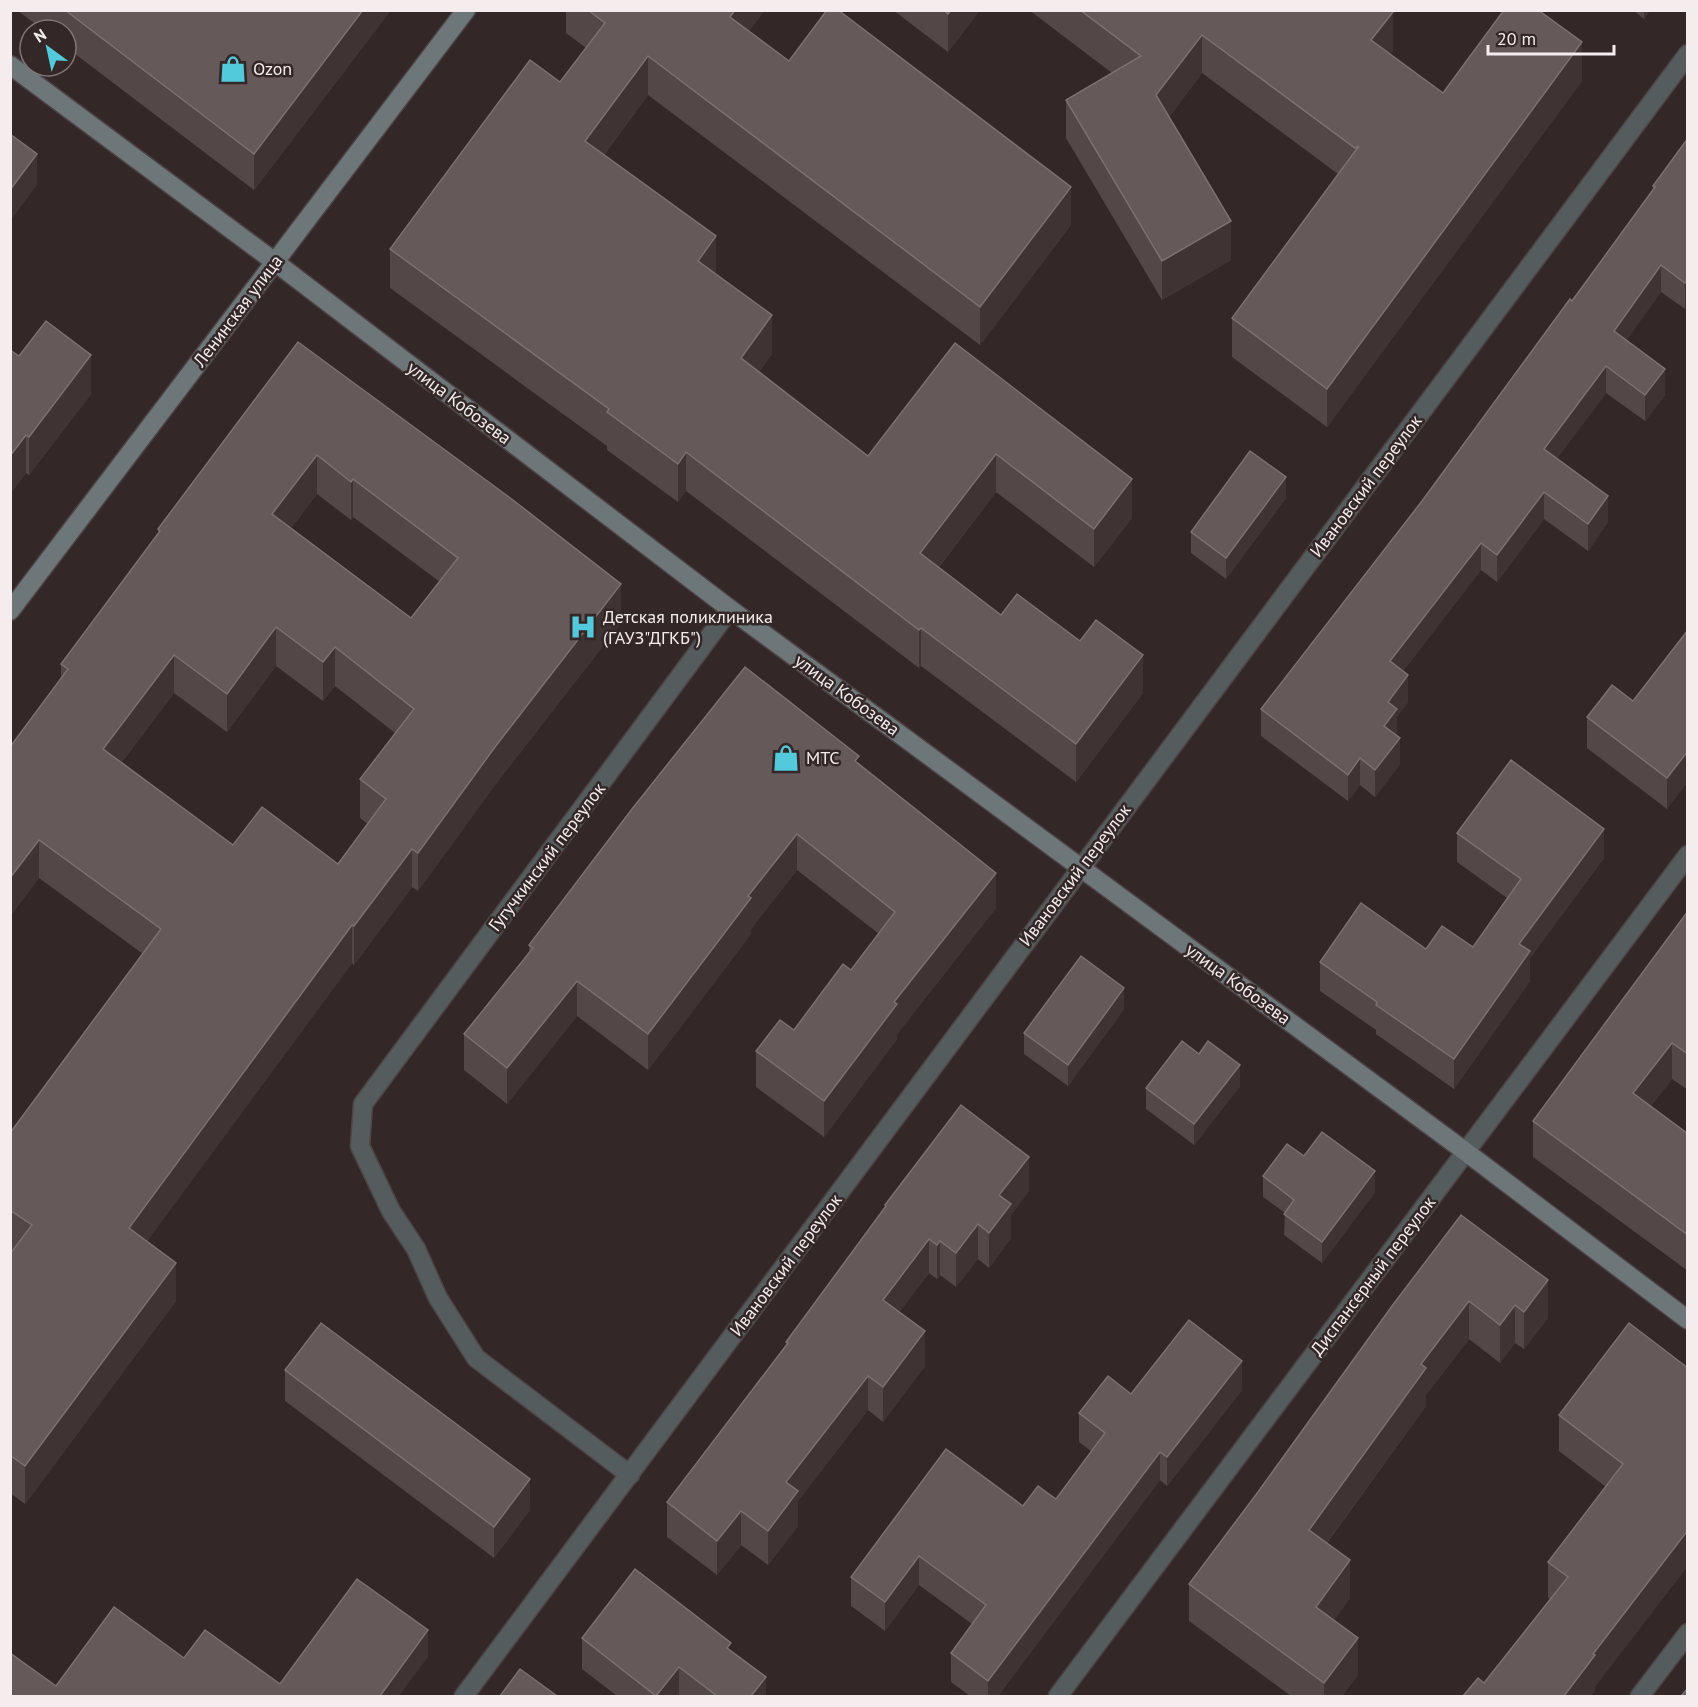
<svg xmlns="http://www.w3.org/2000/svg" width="1698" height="1707" font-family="'PT Sans',sans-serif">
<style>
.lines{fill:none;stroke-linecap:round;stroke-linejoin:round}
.street-casing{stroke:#4e4344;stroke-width:21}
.secondary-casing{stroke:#4e4344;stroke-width:21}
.street{stroke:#555c5d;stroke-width:18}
.secondary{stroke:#6d7779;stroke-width:18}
.wall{fill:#544748;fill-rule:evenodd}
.shaded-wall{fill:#403334}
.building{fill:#65595a;stroke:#7c7071;stroke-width:1.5;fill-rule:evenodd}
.labels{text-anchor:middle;stroke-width:5;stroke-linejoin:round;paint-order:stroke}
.poi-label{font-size:18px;fill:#f5eded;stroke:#332728;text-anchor:start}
.street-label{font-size:18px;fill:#f5eded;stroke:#332728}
</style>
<rect width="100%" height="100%" fill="#332728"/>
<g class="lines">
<defs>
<g id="street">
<path d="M630 1475 476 1358 438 1298 416 1249 391 1211 360 1146 363 1104 730 609"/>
<path d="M464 1696 1688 54"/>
<path d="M1058 1696 1688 855"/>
<path d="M1640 1696 1688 1633"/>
</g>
<g id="secondary">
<path d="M10 65 275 262 730 609 1466 1152 1688 1320"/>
<path d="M10 611 466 10"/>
</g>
</defs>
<use href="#street" class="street-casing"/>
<use href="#secondary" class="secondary-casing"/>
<use href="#street" class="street"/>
<use href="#secondary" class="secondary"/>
</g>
<g class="wall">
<path d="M17 10H391L254 190 66 47V30H43Z"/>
<path d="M566 10H765L749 31 789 61 1071 225 980 345 648 95 604 155 716 274 772 354 759 372 868 456 955 343 1132 518 1094 567 996 492 939 567 1001 615 1143 693 1076 782 921 666 919 668 686 491 678 502 607 450V446L390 288V249L560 82 586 48 566 33Z"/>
<path d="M893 10H980L948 52Z"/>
<path d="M1029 10H1391L1393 51 1390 54 1443 93 1582 81 1327 427 1232 357V318L1338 174 1202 73 1169 117 1231 260 1162 300 1066 138V100L1112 73Z"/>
<path d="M1633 10H1650L1644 19Z"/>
<path d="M1688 138 1685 309 1661 292 1626 340 1665 395 1645 421 1606 393 1557 458 1608 522 1588 551 1544 519 1497 582 1481 570 1403 671 1408 702 1397 716V736L1400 764 1375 797 1360 785 1348 801 1261 736V709L1422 501 1572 301 1653 190V186Z"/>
<path d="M298 342 621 623 495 785 418 891 412 887 354 965 352 963 147 1241 176 1301 25 1504 10 1493V1254L13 1250 10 1248V1133L143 954 39 878 10 916V747L61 679V664L158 535V529ZM317 494 351 520 353 517 440 582 411 618 291 528ZM276 666 323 701 335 686 395 733 360 779V818L368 824 338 864 233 845 122 762 174 693 227 732Z"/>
<path d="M10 350 19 356 91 394 29 475 26 473 10 494Z"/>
<path d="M1286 498 1226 579 1191 553V532Z"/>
<path d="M1688 630 1667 809 1587 748V717L1633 701Z"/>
<path d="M859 763 996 908 897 1034V1039L824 1137 756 1087V1051L794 1030 851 970 879 934 797 870 751 929V934L648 1070 577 1016 507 1104 464 1070V1034L529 952V945Z"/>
<path d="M1457 833 1604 858 1530 958V981L1454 1089 1376 1034V1030L1320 991V962L1426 949 1473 947 1507 898 1457 862Z"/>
<path d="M1688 911V1090L1672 1079 1650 1107 1688 1134V1271L1533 1157V1121Z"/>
<path d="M1124 1009 1068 1086 1024 1054V1033Z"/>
<path d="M1240 1086 1194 1145 1146 1109V1088Z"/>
<path d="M1304 1156 1375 1192 1322 1263 1284 1235 1285 1213 1263 1197V1176Z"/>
<path d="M1029 1191 1011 1215V1238L989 1268 978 1259 956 1287 940 1275 937 1279 929 1273 899 1312 925 1366 883 1422 868 1410 798 1501V1526L768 1565 741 1545 717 1575 667 1537V1502L786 1347V1342L885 1208V1205Z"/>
<path d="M1461 1215 1548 1318 1524 1349 1515 1343 1500 1363 1469 1339 1426 1395V1406L1327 1543 1350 1598 1334 1620 1358 1675 1342 1696H1291L1189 1621V1584L1258 1492Z"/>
<path d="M1688 1368 1595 1687V1691L1484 1683 1550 1599 1548 1598V1562L1606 1487 1559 1451V1415Z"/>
<path d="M285 1370 530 1510 494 1558 285 1401Z"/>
<path d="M1242 1390 1167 1486 1160 1480 998 1696H970L951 1682V1653L972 1624 919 1585 885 1631 851 1606V1577L1023 1506 1056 1499 1092 1452 1079 1442V1413L1131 1394Z"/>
<path d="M582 1638 731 1650 766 1696H617L582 1669Z"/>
</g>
<g class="shaded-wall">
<path d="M363 10H391L254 190V154Z"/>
<path d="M735 10H765L730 56V17Z"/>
<path d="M951 10H980L948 52V14Z"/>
<path d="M1644 10H1650L1644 19Z"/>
<path d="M1393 12V51L1371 79V40Z"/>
<path d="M1202 35V73L1156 134V95Z"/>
<path d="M1582 42V81L1327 427V389Z"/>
<path d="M648 56V95L585 180V141Z"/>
<path d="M37 154V185L10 221V190Z"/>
<path d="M1071 187V225L980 345V307Z"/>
<path d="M1231 221V260L1162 300V261Z"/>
<path d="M716 236V274L698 261Z"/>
<path d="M1661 265V292L1614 358V331Z"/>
<path d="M1688 279V305L1685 309V283Z"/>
<path d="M772 315V354L741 397V358Z"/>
<path d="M91 355V394L29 475V437Z"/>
<path d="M1606 366V393L1544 476V449Z"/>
<path d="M1665 369V395L1645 421V395Z"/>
<path d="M26 435V473L10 494V456Z"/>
<path d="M686 452V491L678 502V464Z"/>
<path d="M996 454V492L920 591V553Z"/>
<path d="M317 455V494L272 552V514Z"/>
<path d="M1286 477V498L1226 579V558Z"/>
<path d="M353 479V517L351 520V482Z"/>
<path d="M1132 479V518L1094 567V529Z"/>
<path d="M1544 492V519L1497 582V555Z"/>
<path d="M1608 496V522L1588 551V524Z"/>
<path d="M1481 543V570L1390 688V661Z"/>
<path d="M621 584V623L495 785 418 891V853L495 747Z"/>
<path d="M276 627V666L227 732V694Z"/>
<path d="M921 628V666L919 668V630Z"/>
<path d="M335 647V686L323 701V662Z"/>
<path d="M174 655V693L103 787V749Z"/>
<path d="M1143 655V693L1076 782V744Z"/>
<path d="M1408 675V702L1397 716V736L1384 726 1388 702Z"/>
<path d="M1400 738V764L1375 797V770Z"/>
<path d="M1688 751V782L1667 809V778Z"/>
<path d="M1360 758V785L1348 801V775Z"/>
<path d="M1604 829V858L1530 958V981L1454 1089V1059L1519 944Z"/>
<path d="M797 834V870L751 929V934L648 1070V1034L748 896Z"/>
<path d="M39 840V878L10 916V878Z"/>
<path d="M412 849V887L354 965V926Z"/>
<path d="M996 873V908L897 1034V1039L824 1137V1101L894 1002Z"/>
<path d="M352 925V963L129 1266V1228Z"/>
<path d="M577 981V1016L507 1104V1068Z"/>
<path d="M1124 988V1009L1068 1086V1065Z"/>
<path d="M1672 1043V1079L1633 1129V1093Z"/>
<path d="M1240 1065V1086L1194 1145V1124Z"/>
<path d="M1029 1157V1191L1011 1215V1238L989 1268V1233L999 1195Z"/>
<path d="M1375 1171V1192L1322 1263V1242Z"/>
<path d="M978 1224V1259L956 1287V1253Z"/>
<path d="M929 1239V1273L883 1334V1300Z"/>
<path d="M940 1241V1275L937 1279V1245Z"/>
<path d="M176 1263V1301L25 1504V1466Z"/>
<path d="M1548 1280V1318L1524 1349V1312Z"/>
<path d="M1469 1301V1339L1426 1395V1406L1309 1567V1530L1421 1364Z"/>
<path d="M1515 1305V1343L1500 1363V1325Z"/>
<path d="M925 1331V1366L883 1422V1387Z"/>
<path d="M1242 1361V1390L1167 1486V1457Z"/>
<path d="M868 1376V1410L798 1501V1526L768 1565V1531L786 1482Z"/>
<path d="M1160 1452V1480L998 1696H988V1681Z"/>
<path d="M530 1479V1510L494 1558V1527Z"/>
<path d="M741 1511V1545L717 1575V1541Z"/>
<path d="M1688 1530V1566L1595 1687V1691L1591 1696H1564L1593 1654Z"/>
<path d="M919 1556V1585L885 1631V1602Z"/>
<path d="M1350 1560V1598L1316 1645V1607Z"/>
<path d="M428 1630V1657L399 1696H380Z"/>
<path d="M1358 1638V1675L1342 1696H1324V1683Z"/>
<path d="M679 1667V1696H656Z"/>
<path d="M766 1677V1696H751Z"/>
</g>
<g class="building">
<path d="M65 10H363L254 154Z"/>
<path d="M588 10H735L730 17 789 61 827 10H838L1071 187 980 307 648 56 585 141 716 236 698 261 772 315 741 358 868 456 955 343 1132 479 1094 529 996 454 920 553 1001 615 1017 594 1080 641 1096 620 1143 655 1076 744 921 628 919 630 686 452 678 464 607 412 609 409 390 249 530 60 560 82 605 23Z"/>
<path d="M944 10H951L948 14Z"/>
<path d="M1080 10H1391L1393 12 1371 40 1443 93 1504 10H1538L1582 42 1327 389 1232 318 1359 146 1355 148 1202 35 1156 95 1231 221 1162 261 1066 100 1141 56Z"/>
<path d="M10 134 37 154 10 190Z"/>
<path d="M1688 138V279L1685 283 1661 265 1614 331 1665 369 1645 395 1606 366 1544 449 1608 496 1588 524 1544 492 1497 555 1481 543 1390 661 1408 675 1388 702 1397 709 1384 726 1400 738 1375 770 1360 758 1348 775 1261 709 1422 501 1570 299 1572 301 1655 187 1653 186Z"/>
<path d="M46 321 91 355 29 437 26 435 10 456V350L19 356Z"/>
<path d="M298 342 509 497 621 584 495 747 418 853 412 849 354 926 352 925 129 1228 176 1263 25 1466 10 1455V1254L32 1225 10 1210V1133L161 929 39 840 10 878V747L68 669 61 664 160 531 158 529ZM317 455 351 482 353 479 458 558 411 618 272 514ZM276 627 323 662 335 647 414 709 360 779 386 799 338 864 262 807 233 845 103 749 174 655 227 694Z"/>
<path d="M1250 451 1286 477 1226 558 1191 532Z"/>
<path d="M1688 630V751L1667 778 1587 717 1612 685 1633 701Z"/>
<path d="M745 667 859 756 855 761 996 873 894 1002 897 1004 824 1101 756 1051 780 1020 794 1030 843 964 851 970 895 912 797 834 748 896 751 898 648 1034 577 981 507 1068 464 1034 533 948 529 945 632 809Z"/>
<path d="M1511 760 1604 829 1519 944 1530 951 1454 1059 1376 1005 1377 1002 1320 962 1361 903 1426 949 1442 926 1473 947 1521 879 1457 833Z"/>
<path d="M1688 911V1054L1672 1043 1633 1093 1688 1134V1235L1533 1121Z"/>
<path d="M1081 956 1124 988 1068 1065 1024 1033Z"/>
<path d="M1182 1041 1199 1054 1208 1041 1240 1065 1194 1124 1146 1088Z"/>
<path d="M961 1105 1029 1157 999 1195 1011 1204 989 1233 978 1224 956 1253 940 1241 937 1245 929 1239 883 1300 925 1331 883 1387 868 1376 786 1482 798 1491 768 1531 741 1511 717 1541 667 1502 788 1343 786 1342 886 1206 885 1205Z"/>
<path d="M1322 1132 1375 1171 1322 1242 1284 1214 1294 1200 1263 1176 1287 1144 1304 1156Z"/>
<path d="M1461 1215 1548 1280 1524 1312 1515 1305 1500 1325 1469 1301 1421 1364 1426 1368 1309 1530 1350 1560 1316 1607 1358 1638 1324 1683 1189 1584 1258 1492 1392 1306Z"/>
<path d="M1189 1320 1242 1361 1167 1457 1160 1452 988 1681 951 1653 986 1605 919 1556 885 1602 851 1577 946 1449 1023 1506 1038 1486 1056 1499 1105 1433 1079 1413 1108 1376 1131 1394Z"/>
<path d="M321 1323 530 1479 494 1527 285 1370Z"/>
<path d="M1629 1323 1688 1368V1530L1593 1654 1595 1655 1564 1696H1463L1478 1678 1484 1683 1568 1577 1548 1562 1623 1464 1559 1415Z"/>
<path d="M635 1569 731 1643 727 1648 766 1677 751 1696H717L679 1667 656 1696 582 1638Z"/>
<path d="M357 1579 428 1630 380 1696H10V1653L56 1686 114 1607 184 1658 205 1630 280 1684Z"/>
<path d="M520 1669 557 1696H500Z"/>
<path d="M1688 1688V1696H1681Z"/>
</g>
<defs>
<symbol id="shop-bare" viewBox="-9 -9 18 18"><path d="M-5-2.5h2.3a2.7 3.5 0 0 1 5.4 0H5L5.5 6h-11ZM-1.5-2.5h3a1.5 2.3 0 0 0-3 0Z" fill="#53cadc" stroke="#332728" stroke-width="2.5" paint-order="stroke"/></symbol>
<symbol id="hospital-bare" viewBox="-9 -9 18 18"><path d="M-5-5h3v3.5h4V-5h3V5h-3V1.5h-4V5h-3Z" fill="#53cadc" stroke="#332728" stroke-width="2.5" paint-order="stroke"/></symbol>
</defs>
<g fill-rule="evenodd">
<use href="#shop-bare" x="214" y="50" width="38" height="38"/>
<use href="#hospital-bare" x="564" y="608" width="38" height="38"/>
<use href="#shop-bare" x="767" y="739" width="38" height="38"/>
</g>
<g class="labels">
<g class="poi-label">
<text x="253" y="75">Ozon</text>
<text x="603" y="623">Детская поликлиника<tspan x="603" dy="21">(ГАУЗ"ДГКБ")</tspan></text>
<text x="806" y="764">МТС</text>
</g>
<g class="street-label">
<text transform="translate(238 311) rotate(-53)" y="6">Ленинская улица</text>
<text transform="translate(459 403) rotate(37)" y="6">улица Кобозева</text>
<text transform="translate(1366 486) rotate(-53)" y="6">Ивановский переулок</text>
<text transform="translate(847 695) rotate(36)" y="6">улица Кобозева</text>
<text transform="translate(547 857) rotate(-53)" y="6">Гугучкинский переулок</text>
<text transform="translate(1075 875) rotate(-53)" y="6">Ивановский переулок</text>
<text transform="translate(1238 984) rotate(36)" y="6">улица Кобозева</text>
<text transform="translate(786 1265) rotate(-53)" y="6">Ивановский переулок</text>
<text transform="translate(1373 1276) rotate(-53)" y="6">Диспансерный переулок</text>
</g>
</g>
<rect width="1698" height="1707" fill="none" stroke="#f5eded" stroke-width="24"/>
<g transform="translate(48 48) rotate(327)"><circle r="28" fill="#332728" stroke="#817677" stroke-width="1.5"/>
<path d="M0-4.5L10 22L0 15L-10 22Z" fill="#53cadc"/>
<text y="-9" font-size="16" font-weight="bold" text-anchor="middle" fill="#f5eded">N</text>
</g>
<path d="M1488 45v9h126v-9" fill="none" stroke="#f5eded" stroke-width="3"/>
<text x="1497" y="45" font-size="18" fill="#f5eded" stroke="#332728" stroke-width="4.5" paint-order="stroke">20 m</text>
</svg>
